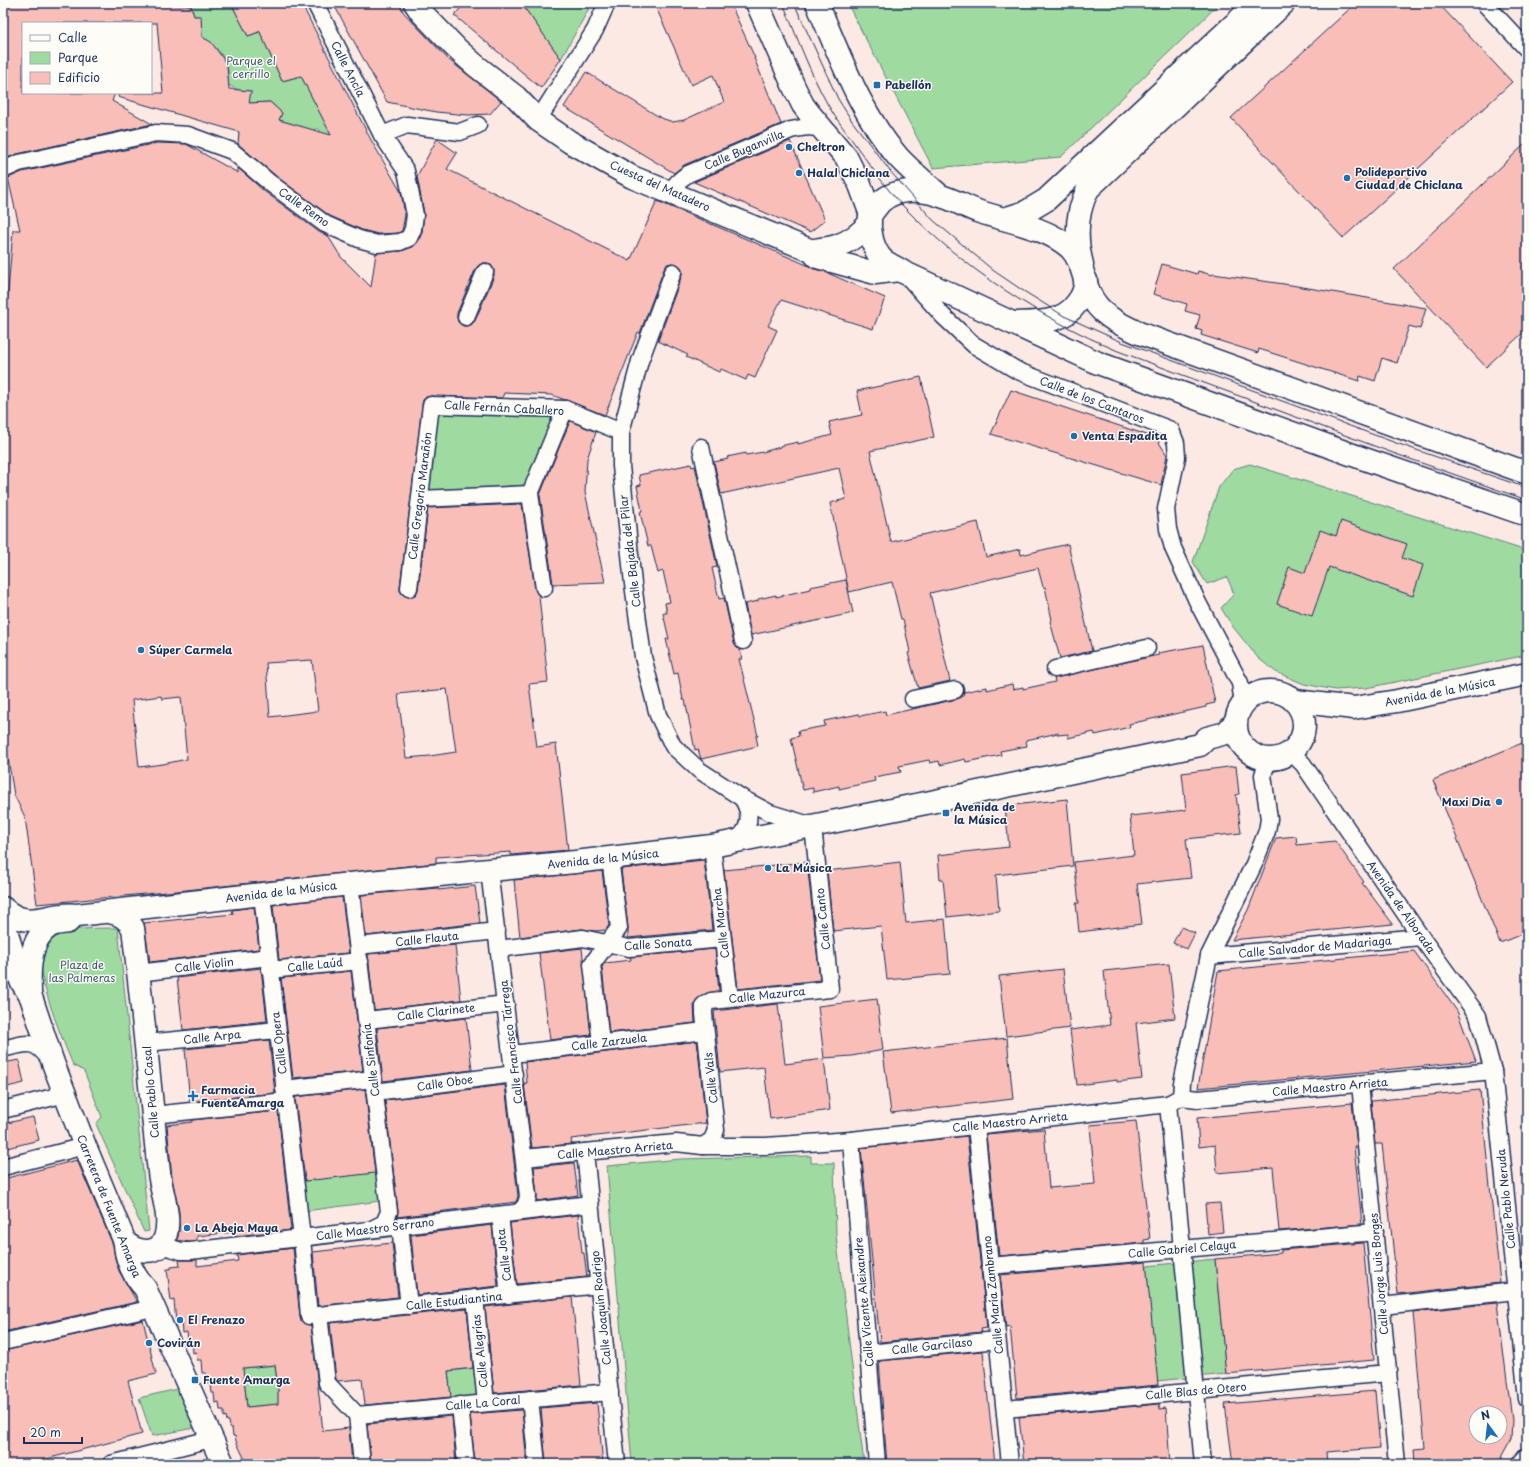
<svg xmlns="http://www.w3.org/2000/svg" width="1530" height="1467" font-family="'Playpen Sans',sans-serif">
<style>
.green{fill:#9fdaa0;stroke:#5d847f}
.building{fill:#fabeb8;stroke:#1b2f5e;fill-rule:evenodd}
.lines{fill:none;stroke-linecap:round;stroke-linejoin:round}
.street-casing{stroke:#1b2f5e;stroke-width:19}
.secondary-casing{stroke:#1b2f5e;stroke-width:25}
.street{stroke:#fdfcf7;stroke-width:16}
.secondary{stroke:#fdfcf7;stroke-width:22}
.tram{stroke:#1b2f5e;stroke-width:1}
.poi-dot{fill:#1f6fb2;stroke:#fdfcf7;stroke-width:1.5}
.labels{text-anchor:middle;stroke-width:3;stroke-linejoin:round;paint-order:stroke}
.park-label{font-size:11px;fill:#3c5a6e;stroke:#fdfcf7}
.street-label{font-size:11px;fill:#1b2f5e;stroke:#fdfcf7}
.poi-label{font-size:11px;font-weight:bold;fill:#1b2f5e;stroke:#fdfcf7;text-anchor:start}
</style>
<rect width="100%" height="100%" fill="#fce9e4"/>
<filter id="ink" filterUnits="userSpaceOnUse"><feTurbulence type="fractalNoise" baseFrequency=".025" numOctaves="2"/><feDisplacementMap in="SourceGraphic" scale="8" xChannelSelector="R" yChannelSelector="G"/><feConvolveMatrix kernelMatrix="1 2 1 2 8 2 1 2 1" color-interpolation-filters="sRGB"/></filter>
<g filter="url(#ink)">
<g class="green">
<path d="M173 3H231L248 36 260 32 282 81 301 76 314 101 323 99 345 142 331 148 318 128 300 137 293 124 279 120 282 113 270 102 249 103 250 91 239 90 228 85C228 79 229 71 227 66 223 54 213 43 202 37L201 16H194L191 6 173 5Z"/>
<path d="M521 3H592L561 59Z"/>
<path d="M847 3H1220L1061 157 933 168Z"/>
<path d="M436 412 554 414 525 485 428 492Z"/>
<path d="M1250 464 1527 551V655L1366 688 1335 690 1304 684 1276 672 1258 658 1233 627 1221 608 1234 594 1227 577 1207 584 1193 562 1219 487 1233 469Z"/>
<path d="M118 928 149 1231 144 1232 96 1124 102 1117 84 1071 73 1065C64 1043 35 975 42 954 45 946 53 936 60 933 70 928 105 928 118 928Z"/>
<path d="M811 1156V1163H834L836 1235 864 1464H632L607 1166 680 1159Z"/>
<path d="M376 1172 380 1201 305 1211 301 1181Z"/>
<path d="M1215 1259 1226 1374 1157 1381 1146 1266Z"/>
<path d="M275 1365 281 1414 269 1405 247 1407 243 1368Z"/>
<path d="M477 1368 479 1397 451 1400 448 1371Z"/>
<path d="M177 1389 199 1427 152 1436 139 1398Z"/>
</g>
<g class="building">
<path d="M4 3H173V5L191 6 194 16H201L202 37 211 42 222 57 227 66 229 89 251 91 249 103 270 102 282 113 279 120 331 135 301 76 282 81 259 30V32L248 36 231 3H301L371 140 401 192 405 215 402 231 398 233 378 234 362 230 330 216 276 176 238 144 239 132 118 97 119 93H163L157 23H23V93H115L112 101 152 124 17 154 7 158Z"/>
<path d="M333 3H399L404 13 449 60 501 101 490 114 468 115 436 112 387 102Z"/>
<path d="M466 3H521L561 59 541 88 454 15Z"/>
<path d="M654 3H730L755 58H754L781 124 684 165 674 173 564 107 586 72 661 118 673 122 684 120 724 102 713 75 691 85Z"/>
<path d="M1356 3H1438L1512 82 1343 238 1231 118Z"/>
<path d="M437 139 457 153 447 169 630 261 657 201 807 265 814 269 823 271 885 298 873 329 781 300 768 326 777 330 755 378 748 375 746 380 721 369 719 372 686 357 688 355 658 341 682 275V270L680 266 672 263 667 264 664 269 640 333 638 332 605 415 552 395 504 393 502 398 431 396 426 397 423 400 400 587V591L403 595 408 597H413L416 594 418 590 428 508 522 504 535 589 539 596 548 682 529 684 537 747 556 744 568 850 511 855V852L436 857V863L177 891 37 904 25 817 14 795 3 727V353L13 230H20L8 178 22 172 157 143 186 144 238 173V168L264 191 319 232 328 236 341 257 371 287 376 253 401 251 413 247 418 242 422 233 424 213 417 176ZM483 263H488L492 266 494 270V276L475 321 471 325 468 326H463L458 322 457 318V313L476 268 479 265ZM312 660 318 711 270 717 266 663ZM447 689 456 752 430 756 406 758 398 694ZM161 696 162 699 181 697 187 759 163 764 139 767 132 700Z"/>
<path d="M790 141 825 220 810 232 694 182Z"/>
<path d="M1527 142V329L1486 367 1394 269Z"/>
<path d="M1162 264 1197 274 1198 271 1212 275 1213 274 1291 285 1426 308 1420 329 1409 326 1397 363 1382 358 1375 381 1360 376 1359 381 1259 349 1258 353 1201 335 1202 331 1196 329 1200 315 1185 311 1187 304 1153 294Z"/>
<path d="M921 377 934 437 870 451 891 542 978 522 986 557 1020 549 1021 555 1068 544 1092 651 1060 658 1050 621 1052 620 1045 587H1043L1038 568 930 593 950 681 918 688 908 653 910 652 903 619H901L892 582 849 592 830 503 846 499 839 468 721 494 714 462 728 459 727 457 746 453V455L763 452 780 447V446L798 442V444L832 435 829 422 862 415 857 391Z"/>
<path d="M1011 390 1156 438 1167 455 1161 485 991 434Z"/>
<path d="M570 421 596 432 587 459 585 492 605 582 553 584 540 495Z"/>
<path d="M691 464 692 467 695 466 715 557 717 567 712 568 719 599 724 598 734 643 736 647 740 650 742 659H739L758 736H756L758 746 701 759 698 749 695 750 685 700H683L678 673 674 674 666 639H669L663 613H667L665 603 670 602 663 571 658 573 651 546H648L640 512 642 511 637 486 641 485 639 475Z"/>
<path d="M1341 521 1407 544 1402 558 1423 565 1413 596 1329 567 1312 616 1277 604 1289 567 1305 573 1320 530 1336 536Z"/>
<path d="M846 580 853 613 751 635 745 604 758 601V599L776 595V597L810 589V587Z"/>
<path d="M1203 645 1215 703 1206 705V707L1129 724 1130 727 1095 735 1094 732 1068 738V734L1058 735V733L1026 740 1027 746 1000 751 1001 755 966 762 965 759 940 765 939 761 930 763 929 760 899 766 901 772 874 777 875 781 839 789V786L813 792V788L803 790 791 738 799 736 798 731 825 726 824 721 859 714 860 716 885 711 886 715 957 699 962 697 964 692 987 687V690L1012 684 1013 689 1023 687V689L1055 682 1054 678 1149 657 1159 655 1158 653Z"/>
<path d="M1527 741V932L1500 943 1433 780Z"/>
<path d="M1236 766 1239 794 1236 795 1241 833 1186 839 1191 878 1137 884 1142 924 1079 932 1076 903H1079L1074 862 1134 855 1130 816 1186 810 1182 773Z"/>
<path d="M1067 799 1073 866 996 875 999 911 947 917 943 880H940L938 855 1009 847 1005 806Z"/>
<path d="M1296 836 1297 845 1335 841 1364 882 1362 883 1393 924 1232 940 1248 910 1276 838Z"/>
<path d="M704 860 712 930 628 938V927L621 869Z"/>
<path d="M807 862 820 980 738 989 724 870Z"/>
<path d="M900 862 906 923 945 919 950 974 887 980 881 926 833 931 827 871Z"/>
<path d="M602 871 609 925 606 930 595 931 582 929 520 937 514 880Z"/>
<path d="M475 886 480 923 366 936 361 895 438 888V890Z"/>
<path d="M342 897 349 953 279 960 273 905Z"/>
<path d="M254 907 259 949 150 962 144 923 233 914 232 910Z"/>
<path d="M1181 927 1195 933 1187 949 1173 943Z"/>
<path d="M455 945 461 1000 374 1010 368 954Z"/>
<path d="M582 948 591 1035 550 1040 539 953Z"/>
<path d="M715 949 719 991 707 993 696 1000 694 1005 695 1023 609 1033 602 967 605 963 631 960 630 957Z"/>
<path d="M1414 951 1457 1011 1476 1061 1198 1088 1218 971Z"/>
<path d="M1169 964 1175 1018 1136 1023 1142 1079 1117 1082V1080L1077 1085 1070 1030 1110 1025 1104 971Z"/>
<path d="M261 968 267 1021 183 1030 177 978Z"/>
<path d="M1063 969 1070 1028 1006 1036 999 976Z"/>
<path d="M351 971 363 1071 293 1078 281 978Z"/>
<path d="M877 999 883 1050 852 1056 824 1058 818 1006Z"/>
<path d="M778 1004 785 1064 824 1059 830 1110 770 1119 764 1067 720 1072 714 1011Z"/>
<path d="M466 1018 472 1070 383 1081 377 1028Z"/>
<path d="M1007 1038 1013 1099 891 1113 883 1052Z"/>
<path d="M269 1040 275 1093 190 1102 185 1049Z"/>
<path d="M697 1041 706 1123 571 1139 572 1144 532 1148 524 1083H527L525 1062Z"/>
<path d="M19 1060 24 1083 3 1088V1063Z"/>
<path d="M505 1085 518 1196 516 1202 397 1217 398 1211 385 1100Z"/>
<path d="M365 1089 375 1173 305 1181 295 1097Z"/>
<path d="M1480 1090 1500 1283 1398 1294 1382 1144H1375L1371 1101Z"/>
<path d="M1352 1103 1357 1146H1354L1362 1224 1279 1231 1273 1168 1217 1173 1215 1145 1199 1147 1197 1118Z"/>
<path d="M278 1111 291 1230 235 1236V1232L197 1236V1241L189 1242 177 1240 179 1231V1212L172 1178 167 1125 192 1122V1120Z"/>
<path d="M33 1117 39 1140 3 1149V1124Z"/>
<path d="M1136 1121 1150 1239 1144 1240V1243L999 1256 986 1134 1044 1129 1049 1188 1095 1184 1090 1125Z"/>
<path d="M967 1136 987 1328 981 1329 982 1332 880 1342 861 1148Z"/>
<path d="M77 1160 113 1245 115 1258 119 1271 137 1302 3 1332V1179Z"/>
<path d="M574 1163 578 1195 537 1201V1195L534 1167Z"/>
<path d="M1220 1203 1223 1232 1208 1234 1205 1204Z"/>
<path d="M578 1215 582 1253H584L587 1277 517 1284 510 1223Z"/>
<path d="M492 1225 498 1286 417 1295 411 1235Z"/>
<path d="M392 1243 398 1297 318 1306 313 1252Z"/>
<path d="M1363 1243 1374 1360 1226 1374 1215 1259 1281 1253V1250Z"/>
<path d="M293 1248 300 1317 301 1321 305 1324 311 1325 323 1431 349 1428 352 1464H247L236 1441 235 1436H233L232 1428H230L229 1421H227L226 1416 224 1417V1410H220L219 1402 215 1403 214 1393H212L211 1383 207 1384 206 1373H202L201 1360H197L196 1352 193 1353 192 1341H188L187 1332 182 1333 181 1322 176 1323 174 1300 171 1301 167 1269H171V1267L180 1266 179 1260H197V1266L238 1261 237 1255ZM275 1365 278 1389V1404L247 1407 243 1368Z"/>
<path d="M1146 1262 1158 1385 1017 1398 1010 1326 1006 1327 1000 1275Z"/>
<path d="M572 1297 581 1385 494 1393 485 1307Z"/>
<path d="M1497 1303 1512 1419 1511 1440 1500 1460 1496 1464H1415L1414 1449 1425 1448 1413 1312ZM1476 1413H1500V1437H1476Z"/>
<path d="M467 1309 473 1368 448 1371 451 1397 365 1405 362 1379 338 1381 336 1379 330 1323Z"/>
<path d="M143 1320 156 1374 128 1381 142 1434 27 1464H3V1351Z"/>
<path d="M983 1351 995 1464H887L879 1361Z"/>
<path d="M1375 1391 1380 1448 1326 1452 1327 1464H1233L1225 1404Z"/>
<path d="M597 1403 603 1464H546L541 1408Z"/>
<path d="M1159 1404 1160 1409 1166 1408 1170 1464H1024L1019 1417Z"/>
<path d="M522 1410 527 1464H475L470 1414Z"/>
<path d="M452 1416 456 1464H371L367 1424Z"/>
</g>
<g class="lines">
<defs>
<g id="street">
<path d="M1484 3 1527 49"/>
<path d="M538 120 595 30 607 3"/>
<path d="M382 135 407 125 460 132 478 125"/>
<path d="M3 170 19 163 156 133 188 135 232 151 270 183 325 224 359 239 377 244 400 242 409 238 413 229 415 215 406 171 382 135 315 3"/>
<path d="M670 192C675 184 680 179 688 174L791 130C804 127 812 126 825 130"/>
<path d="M673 272 640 361 621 432V466L633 584 643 657 658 715 673 746 699 770 742 798 770 813 813 826 830 989 711 1001 704 1005V1014L716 1130 712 1140 703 1146"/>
<path d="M908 277 943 316 974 345 1018 371 1171 430 1176 443 1177 457 1166 509 1168 529 1173 548 1198 603 1240 683 1243 704"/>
<path d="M466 317 485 272"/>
<path d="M701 447 743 641"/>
<path d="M420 499 530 494"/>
<path d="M409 588 431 405 565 409 621 432"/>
<path d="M544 588 530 494 565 409"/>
<path d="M1055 669 1147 648"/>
<path d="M913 699 955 690"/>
<path d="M1290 753 1297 758 1303 764 1421 937 1478 1016 1493 1071 1527 1399"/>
<path d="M734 842C750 831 753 815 742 798"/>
<path d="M712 846 730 999"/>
<path d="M489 870 528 1196C527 1203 525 1207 519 1212"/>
<path d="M350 884 389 1212 384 1223 374 1228"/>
<path d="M262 895 302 1238 309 1316 599 1285"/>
<path d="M358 946 497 931"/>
<path d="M499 949 583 938 629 948 722 939"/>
<path d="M1209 956 1421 937"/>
<path d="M270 970 360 961"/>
<path d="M138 973 269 957"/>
<path d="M367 1020 506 1004"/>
<path d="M146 1043 277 1030"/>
<path d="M601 1043 592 964 619 928 610 858"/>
<path d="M3 1049C27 1043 34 1038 50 1060"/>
<path d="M512 1054 705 1031"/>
<path d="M1360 1084 1397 1464"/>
<path d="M284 1089 373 1079"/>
<path d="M375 1092 514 1074"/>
<path d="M1181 1097 1182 1083 1209 956 1254 864 1267 831 1269 819 1263 775 1266 766 1272 759"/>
<path d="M1168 1104 1203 1464"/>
<path d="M3 1110 65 1094"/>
<path d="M153 1115 286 1101"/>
<path d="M976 1126 1010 1464"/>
<path d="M851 1140 877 1464"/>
<path d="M585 1152 617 1464"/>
<path d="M524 1158 676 1143 703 1146H766L851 1140 1168 1104 1181 1097 1198 1099 1493 1071"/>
<path d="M3 1167 85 1146"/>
<path d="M500 1215 509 1295"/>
<path d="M400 1226 409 1306"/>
<path d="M161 1245 181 1251H190L590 1204"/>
<path d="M990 1266 1375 1232"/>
<path d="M475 1298 486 1403"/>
<path d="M1382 1306 1515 1291"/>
<path d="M319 1315 327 1383 357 1415 362 1464"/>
<path d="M3 1342 153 1308"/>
<path d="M868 1353 997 1340"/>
<path d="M530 1399 537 1464"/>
<path d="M460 1405 466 1464"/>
<path d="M1005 1409 1388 1373"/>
<path d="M357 1415 610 1392"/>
<path d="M111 1464 211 1439"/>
<path d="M1521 1464 1527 1457"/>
</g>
<g id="secondary">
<path d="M415 3 421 12 457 49 475 65 516 97 538 120 570 142 632 177 812 251 817 257 875 273 899 270"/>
<path d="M757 3 794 87 803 105 809 113 846 157 860 185 871 215"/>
<path d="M817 3C840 56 860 113 898 157 911 171 926 183 939 195"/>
<path d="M1004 219 1026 212 1046 200 1257 3"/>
<path d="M812 251C820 248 828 249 836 246 850 242 860 233 870 223"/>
<path d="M1082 264C1075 238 1076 213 1088 189L1284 3"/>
<path d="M1014 323C1037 322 1062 324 1077 303 1083 296 1085 289 1086 280"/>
<path d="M1527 473 1139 333C1119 324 1098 314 1089 292 1083 277 1082 260 1070 248 1047 227 1006 221 977 211 964 206 952 199 938 195 917 188 888 188 875 209 873 211 871 214 870 216 869 222 870 229 871 234 872 243 877 255 884 261 890 265 897 268 903 272L1098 363 1353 455 1527 515"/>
<circle cx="1270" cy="725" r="34"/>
<path d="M1295 701 1354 708 1397 701 1527 674"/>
<path d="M3 908C29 932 48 911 77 915L350 884 489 870 575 862 712 846 926 803 1200 745 1207 738 1226 733 1235 722"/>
<path d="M109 912C120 914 127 918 133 928 143 1009 150 1091 159 1172 161 1193 172 1217 165 1238 159 1256 137 1253 125 1242"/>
<path d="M3 920 21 981 31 997 53 1063 85 1146 125 1242C125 1258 134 1277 145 1288L223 1464"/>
<path d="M30 991C29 970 29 939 50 926 55 923 63 923 68 922"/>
</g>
</defs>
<use href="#street" class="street-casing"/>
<use href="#secondary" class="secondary-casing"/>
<use href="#street" class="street"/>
<use href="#secondary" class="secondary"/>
<g class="tram">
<path d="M783 3C797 37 810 73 828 105 837 121 849 135 859 150 873 169 887 190 904 207 964 269 1039 317 1118 351L1393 453 1527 500"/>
<path d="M794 3 838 99 852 121 890 171 933 220 994 271 1022 290 1064 316 1122 342 1396 443 1527 488"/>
</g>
</g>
</g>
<g class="poi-dot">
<rect x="873" y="81" width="8" height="8" rx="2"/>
<circle cx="789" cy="147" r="4"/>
<circle cx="799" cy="173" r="4"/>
<circle cx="1347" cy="178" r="4"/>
<circle cx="1074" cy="436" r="4"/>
<circle cx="141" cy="650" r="4"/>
<circle cx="1499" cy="802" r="4"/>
<rect x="942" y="809" width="8" height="8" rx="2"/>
<circle cx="768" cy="868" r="4"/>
<path d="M191 1090h4v4h4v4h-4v4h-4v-4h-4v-4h4z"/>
<circle cx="187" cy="1228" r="4"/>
<circle cx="180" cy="1320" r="4"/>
<circle cx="149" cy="1343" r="4"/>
<rect x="191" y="1376" width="8" height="8" rx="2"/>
</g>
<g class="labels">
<g class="park-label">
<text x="251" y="65">Parque el<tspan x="251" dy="13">cerrillo</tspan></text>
<text x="82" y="969">Plaza de<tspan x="82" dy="13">las Palmeras</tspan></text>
</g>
<g class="street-label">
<text transform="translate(348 69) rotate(63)" y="4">Calle Ancla</text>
<text transform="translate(744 150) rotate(-23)" y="4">Calle Buganvilla</text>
<text transform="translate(660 186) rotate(24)" y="4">Cuesta del Matadero</text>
<text transform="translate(304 207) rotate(35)" y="4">Calle Remo</text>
<text transform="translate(1092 400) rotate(21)" y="4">Calle de los Cantaros</text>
<text transform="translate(504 408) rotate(3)" y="4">Calle Fernán Caballero</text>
<text transform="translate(420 496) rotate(-83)" y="4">Calle Gregorio Marañón</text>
<text transform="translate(630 551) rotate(-97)" y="4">Calle Bajada del Pilar</text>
<text transform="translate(1440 692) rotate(-11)" y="4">Avenida de la Música</text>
<text transform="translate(603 859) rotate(-6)" y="4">Avenida de la Música</text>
<text transform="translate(281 892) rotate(-7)" y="4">Avenida de la Música</text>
<text transform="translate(1401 907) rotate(55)" y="4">Avenida de Alborada</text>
<text transform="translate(823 919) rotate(-96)" y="4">Calle Canto</text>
<text transform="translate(721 923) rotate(-97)" y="4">Calle Marcha</text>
<text transform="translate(427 939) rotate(-6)" y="4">Calle Flauta</text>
<text transform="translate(658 944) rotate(-4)" y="4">Calle Sonata</text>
<text transform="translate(1315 947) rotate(-5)" y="4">Calle Salvador de Madariaga</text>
<text transform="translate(204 965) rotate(-7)" y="4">Calle Violin</text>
<text transform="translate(315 965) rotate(-6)" y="4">Calle Laúd</text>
<text transform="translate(767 995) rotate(-6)" y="4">Calle Mazurca</text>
<text transform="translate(436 1012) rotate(-7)" y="4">Calle Clarinete</text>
<text transform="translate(212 1037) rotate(-6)" y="4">Calle Arpa</text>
<text transform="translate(511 1042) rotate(-97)" y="4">Calle Francisco Tárrega</text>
<text transform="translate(609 1042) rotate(-7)" y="4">Calle Zarzuela</text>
<text transform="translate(279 1043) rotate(-97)" y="4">Calle Opera</text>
<text transform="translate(371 1060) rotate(-97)" y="4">Calle Sinfonía</text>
<text transform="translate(711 1078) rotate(-96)" y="4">Calle Vals</text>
<text transform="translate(445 1083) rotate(-8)" y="4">Calle Oboe</text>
<text transform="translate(1330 1087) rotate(-5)" y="4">Calle Maestro Arrieta</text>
<text transform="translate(151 1092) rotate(-95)" y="4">Calle Pablo Casal</text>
<text transform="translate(1010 1122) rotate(-6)" y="4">Calle Maestro Arrieta</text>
<text transform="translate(615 1150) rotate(-5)" y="4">Calle Maestro Arrieta</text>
<text transform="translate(1506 1199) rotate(-96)" y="4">Calle Pablo Neruda</text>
<text transform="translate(109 1206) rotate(68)" y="4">Carretera de Fuente Amarga</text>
<text transform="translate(375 1229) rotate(-7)" y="4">Calle Maestro Serrano</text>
<text transform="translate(1182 1249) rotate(-5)" y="4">Calle Gabriel Celaya</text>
<text transform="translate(504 1255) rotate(-97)" y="4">Calle Jota</text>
<text transform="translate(1379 1274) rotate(-95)" y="4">Calle Jorge Luis Borges</text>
<text transform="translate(993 1295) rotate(-96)" y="4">Calle María Zambrano</text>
<text transform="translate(454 1301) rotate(-6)" y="4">Calle Estudiantina</text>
<text transform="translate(864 1302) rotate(-95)" y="4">Calle Vicente Aleixandre</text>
<text transform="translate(601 1308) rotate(-96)" y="4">Calle Joaquín Rodrigo</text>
<text transform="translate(932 1346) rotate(-6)" y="4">Calle Garcilaso</text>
<text transform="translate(480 1351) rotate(-96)" y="4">Calle Alegrías</text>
<text transform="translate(1196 1391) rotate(-5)" y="4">Calle Blas de Otero</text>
<text transform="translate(483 1403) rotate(-5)" y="4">Calle La Coral</text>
</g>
<g class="poi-label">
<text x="885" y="89">Pabellón</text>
<text x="797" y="151">Cheltron</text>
<text x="1355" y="176">Polideportivo<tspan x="1355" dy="13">Ciudad de Chiclana</tspan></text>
<text x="807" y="177">Halal Chiclana</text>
<text x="1082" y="440">Venta Espadita</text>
<text x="149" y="654">Súper Carmela</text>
<text x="1491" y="806" text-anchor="end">Maxi Dia</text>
<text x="954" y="811">Avenida de<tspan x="954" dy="13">la Música</tspan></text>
<text x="776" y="872">La Música</text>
<text x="201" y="1094">Farmacia<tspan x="201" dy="13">FuenteAmarga</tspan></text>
<text x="195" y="1232">La Abeja Maya</text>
<text x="188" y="1324">El Frenazo</text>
<text x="157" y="1347">Covirán</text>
<text x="203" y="1384">Fuente Amarga</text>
</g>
</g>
<rect width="1530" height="1467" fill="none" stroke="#fdfcf7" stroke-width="16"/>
<rect x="8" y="8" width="1514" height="1451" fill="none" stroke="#1b2f5e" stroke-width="1.5" filter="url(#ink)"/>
<rect x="22" y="22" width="130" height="72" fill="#fdfcf7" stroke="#a3aaba"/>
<rect x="30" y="35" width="20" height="6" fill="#fdfcf7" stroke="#a3aaba"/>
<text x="58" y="42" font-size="12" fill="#1b2f5e">Calle</text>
<rect x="30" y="52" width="20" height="12" fill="#9fdaa0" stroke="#a3aaba"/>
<text x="58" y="62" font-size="12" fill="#1b2f5e">Parque</text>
<rect x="30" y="72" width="20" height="12" fill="#fabeb8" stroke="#a3aaba"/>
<text x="58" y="82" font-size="12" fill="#1b2f5e">Edificio</text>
<g transform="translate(1488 1425) rotate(345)"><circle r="19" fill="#fdfcf7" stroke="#a3aaba"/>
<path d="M0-3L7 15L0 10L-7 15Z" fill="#1f6fb2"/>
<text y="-6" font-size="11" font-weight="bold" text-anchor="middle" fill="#1b2f5e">N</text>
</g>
<path d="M24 1437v6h58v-6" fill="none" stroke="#1b2f5e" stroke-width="2"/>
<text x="30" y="1437" font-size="12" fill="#1b2f5e" stroke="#fdfcf7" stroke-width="3" paint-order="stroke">20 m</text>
</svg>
